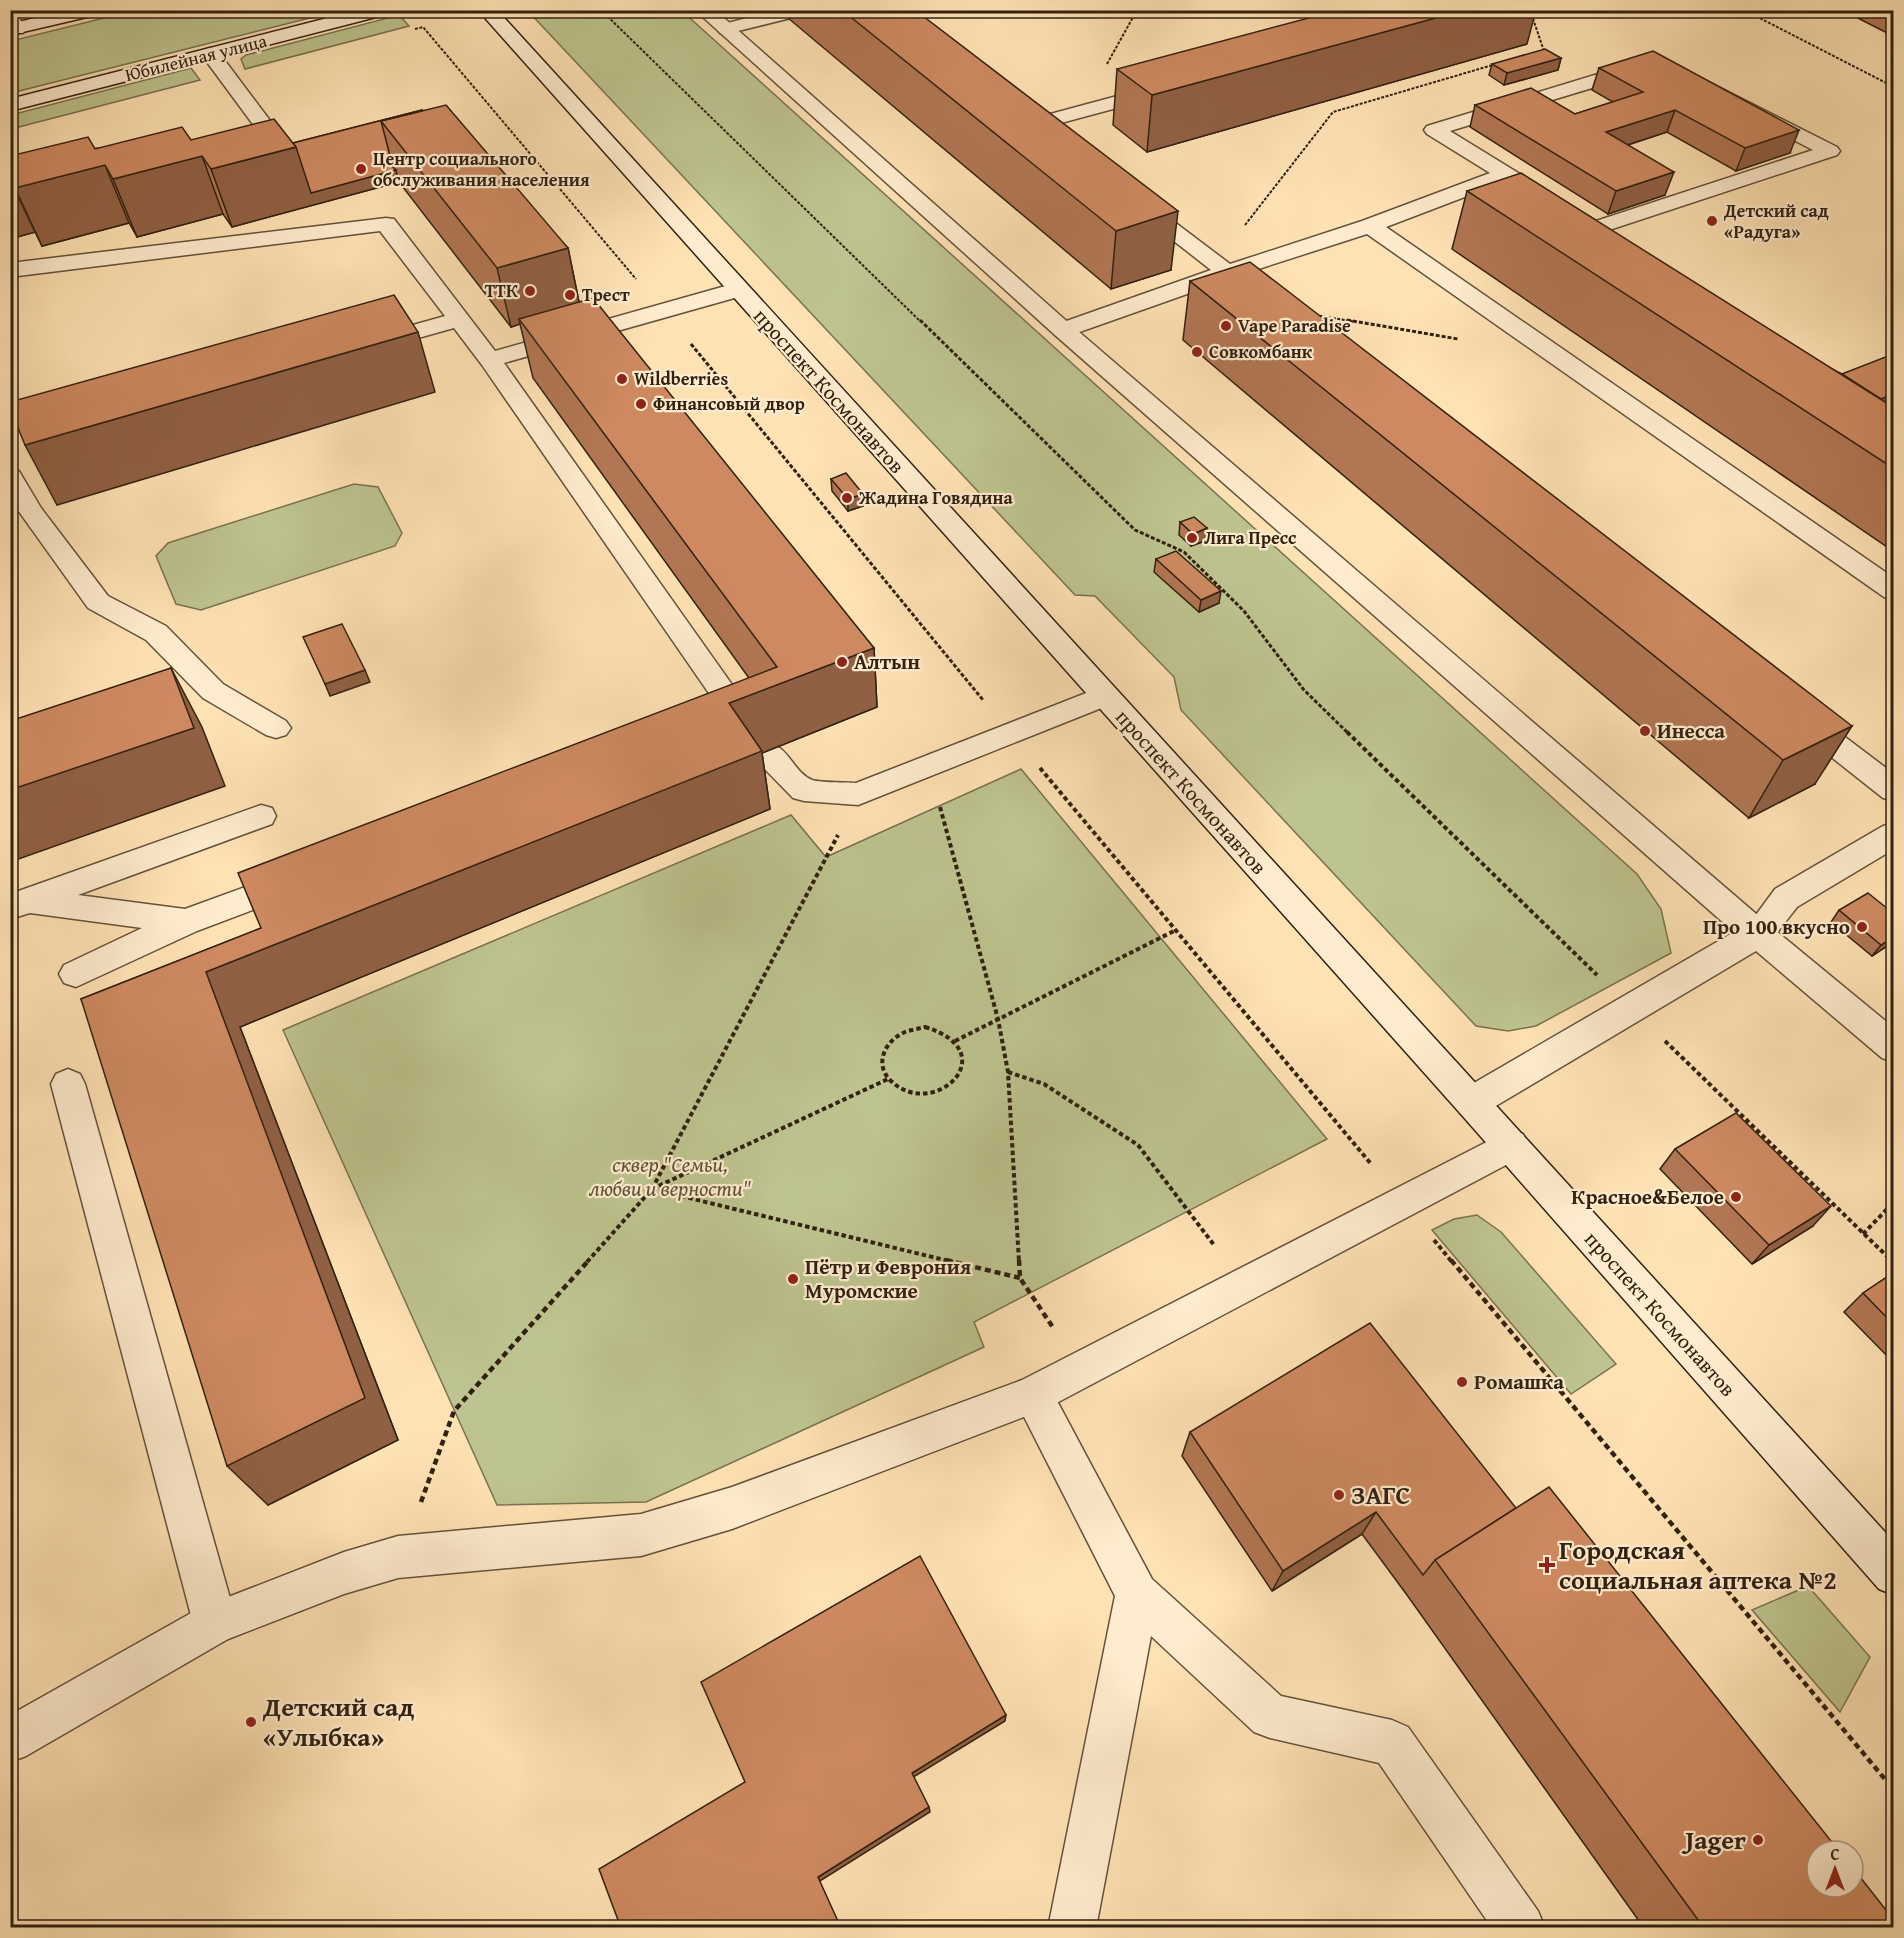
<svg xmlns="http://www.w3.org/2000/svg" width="1904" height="1938" font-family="'Gentium Book Plus',serif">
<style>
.green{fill:#bec48f;stroke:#787250;stroke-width:1.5}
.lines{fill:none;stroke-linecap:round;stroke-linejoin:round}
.lane-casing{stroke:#64513a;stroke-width:3}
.street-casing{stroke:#64513a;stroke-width:3}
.secondary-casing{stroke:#312112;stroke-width:3}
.path-far3{stroke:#312112;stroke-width:2;stroke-dasharray:3 1.5;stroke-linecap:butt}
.path-far2{stroke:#312112;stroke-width:3;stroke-dasharray:4 2;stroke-linecap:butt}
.path-far1{stroke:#312112;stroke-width:4;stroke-dasharray:4.5 3;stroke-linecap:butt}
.path{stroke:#312112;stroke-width:4.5;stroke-dasharray:6 4;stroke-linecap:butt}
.lane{fill:#ffecce;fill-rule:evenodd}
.street{fill:#ffecce;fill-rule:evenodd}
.secondary{fill:#ffecce;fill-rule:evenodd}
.wall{fill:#b17653;stroke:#312112;stroke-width:1.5}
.shaded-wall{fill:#906043;stroke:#312112;stroke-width:1.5}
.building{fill:#ce8960;stroke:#312112;stroke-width:1.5}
.poi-dot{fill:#8f2418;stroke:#ffecce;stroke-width:2}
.labels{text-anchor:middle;stroke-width:4.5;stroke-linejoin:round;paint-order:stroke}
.far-street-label{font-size:18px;fill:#312112;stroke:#ffecce}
.far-poi-label{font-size:18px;font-weight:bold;fill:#312112;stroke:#ffecce;text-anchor:start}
.street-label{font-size:21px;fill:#312112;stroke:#ffecce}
.poi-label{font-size:21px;font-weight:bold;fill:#312112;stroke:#ffecce;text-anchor:start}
.park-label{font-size:21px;font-style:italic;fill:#5b5238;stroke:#ffecce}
.near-poi-label{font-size:26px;font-weight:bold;fill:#312112;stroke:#ffecce;text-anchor:start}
</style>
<rect width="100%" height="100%" fill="#ffe2b4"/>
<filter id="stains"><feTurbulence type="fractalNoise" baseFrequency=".00333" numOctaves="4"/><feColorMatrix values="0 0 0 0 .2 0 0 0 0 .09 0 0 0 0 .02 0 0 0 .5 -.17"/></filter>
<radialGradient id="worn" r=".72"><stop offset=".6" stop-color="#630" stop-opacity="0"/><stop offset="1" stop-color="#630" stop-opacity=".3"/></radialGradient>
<g class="green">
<path d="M136 10H338V11L11 93V41Z"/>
<path d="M528 11H682L1637 874 1661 909 1671 953 1536 1026 1508 1031 1476 1026 1181 710 1174 677 1095 596 1075 595Z"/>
<path d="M399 15 409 26 245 69 241 59 246 55Z"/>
<path d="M191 68 200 80 11 129V115Z"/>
<path d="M354 484 378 487 402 533 395 546 201 610 176 604 156 556 168 543Z"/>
<path d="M1021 769 1327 1139 974 1322 984 1347 646 1502 497 1505 283 1030 791 815 826 857Z"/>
<path d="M1477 1215 1501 1232 1616 1364 1571 1394 1432 1230 1454 1219Z"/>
<path d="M1808 1586 1870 1657 1840 1712 1752 1610Z"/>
</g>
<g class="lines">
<defs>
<g id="lane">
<path d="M778 10H810L807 14 726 34 720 33 717 29 720 25Z"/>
<path d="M10 12 16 13 26 29 23 33H10Z"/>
<path d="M210 48 217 50 283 138 280 142H266L201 54 203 50Z"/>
<path d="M1657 56 1837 147 1840 151 1837 155 1594 235 1586 234 1504 182 1386 227 1894 578V600L1884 597 1367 234 1243 274 1270 297 1267 302C1249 306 1237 291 1224 281L1071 335 1063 337 1055 335 1052 330 1055 325 1211 270 1134 210 1130 206 1134 202 1141 200 1148 202 1230 264 1362 221 1490 173 1427 134 1424 130 1427 126ZM1655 69 1813 150 1596 221 1450 131Z"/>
<path d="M1158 85 1165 87 1168 91 1165 95 1035 130 1028 128 1025 124 1028 120Z"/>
<path d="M386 218 394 219 495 351 729 285 737 283 745 285 748 290 745 295 504 363 755 717 760 724 755 731 745 734 735 731 482 365 454 328 375 350 367 348 363 343 367 338 445 316 380 231 10 277V263Z"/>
<path d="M10 468 19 471 41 508 108 596 166 626 223 684 286 721 291 728 286 735 276 738 266 735 203 698 146 640 88 608 10 499Z"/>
<path d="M1104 686 1114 689 1118 696 1114 703 858 805 804 801 793 798 755 759 750 752 755 745C787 735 790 771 812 780 822 783 845 782 856 783Z"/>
<path d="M1802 709 1812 712 1894 774V801L1883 798 1792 726 1787 719 1792 712Z"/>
<path d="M261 805 272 808 276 816 272 824 78 895 185 909 289 871 300 874 305 883 300 892 197 931 76 987 64 983 59 974 64 965 142 928 30 913 10 919V894Z"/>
<path d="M1894 823V849L1797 907 1769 943 1758 947 1747 943 1742 934 1775 889 1883 826Z"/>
<path d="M68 1069 80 1074 85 1084 237 1623 230 1638 215 1645 200 1638 193 1623 51 1084 56 1074Z"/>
<path d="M1033 1376 1047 1382 1152 1579 1281 1696 1392 1720 1408 1727 1538 1911 1545 1928H1492L1379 1763 1270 1738 1254 1732 1151 1636 1096 1928H1048L1115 1596 1013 1395 1019 1382Z"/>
</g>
<g id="street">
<path d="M695 10H715L1071 325 1769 925 1894 1028V1062L1882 1058 1756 951 1484 1113 1472 1117 1460 1113 1454 1102 1460 1091 1734 932 1055 335Z"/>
<path d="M1510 1130 1523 1134 1528 1145 1523 1156 1047 1408 732 1529 641 1556 398 1578 344 1594 228 1639 26 1756 10 1762V1715L200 1608 344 1552 398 1536 641 1514 732 1487 1022 1380Z"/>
</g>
<g id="secondary">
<path d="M69 10H103L100 14 10 35V24Z"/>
<path d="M359 10H391L388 14 10 111V99Z"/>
<path d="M478 10H497L1894 1542V1595L1879 1589 1460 1113Z"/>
</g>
</defs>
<use href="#lane" class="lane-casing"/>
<use href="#street" class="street-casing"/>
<use href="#secondary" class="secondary-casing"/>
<g class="path-far3">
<path d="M601 10 921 322"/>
<path d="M1530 10 1544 51"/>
<path d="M1744 10 1894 87"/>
<path d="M415 29 423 27 636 279"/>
<path d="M1107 64 1137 10"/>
<path d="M1245 225 1333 112 1496 64"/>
<path d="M1315 315 1356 322"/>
</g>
<g class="path-far2">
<path d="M920 320 1135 530 1184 552 1244 611 1304 690 1349 734"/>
<path d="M1347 320 1458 339"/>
<path d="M691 344 983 700"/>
</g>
<g class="path-far1">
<path d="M1347 732 1597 975"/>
<path d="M1040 768 1372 1165"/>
<path d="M940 807 998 1019 1008 1072 1019 1262"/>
<path d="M925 1027C1007 1052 934 1122 891 1081 874 1065 884 1042 903 1033 909 1030 918 1029 925 1027Z"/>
<path d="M955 1041 1176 930"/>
<path d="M1665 1041 1893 1262"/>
<path d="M1008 1072 1044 1084 1138 1145 1214 1245"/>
<path d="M652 1189 953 1262"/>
<path d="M652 1189 888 1079"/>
<path d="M1863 1234 1894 1202"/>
<path d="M1434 1240 1452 1262"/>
<path d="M587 1262 652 1189 838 835"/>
</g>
<g class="path">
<path d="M946 1260 1020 1278"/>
<path d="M1019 1260 1020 1278 1054 1329"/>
<path d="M1451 1260 1894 1790"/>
<path d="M1891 1260 1894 1263"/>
<path d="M421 1502 454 1411 589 1260"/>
</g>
<use href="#lane" class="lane"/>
<use href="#street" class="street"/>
<use href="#secondary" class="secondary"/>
</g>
<g class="wall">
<path d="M788 10H915L1171 270 1111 289 788 18Z"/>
<path d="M1842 10H1893V36Z"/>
<path d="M1527 44 1147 152 1113 125 1117 69Z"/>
<path d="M1561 58 1558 70 1504 85 1489 75 1492 64Z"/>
<path d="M1599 68 1790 153 1736 171 1667 132 1628 145 1665 195 1608 214 1470 127 1475 105 1575 114 1613 102 1592 90Z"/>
<path d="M422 110 568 248 579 302 874 648 877 707 762 753 770 809 240 1027 398 1440 268 1505 81 999 261 928 749 678 533 378 520 324 511 327 399 182 232 227 223 214 137 237 129 223 42 246 35 232 10 239V156L191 140 293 143Z"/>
<path d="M1467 191 1842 374 1893 403 1890 405 1893 407V551L1452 249Z"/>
<path d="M1190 281 1815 784 1749 818 1183 340Z"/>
<path d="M831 479 863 494V506L848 511 832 491Z"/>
<path d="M1180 522 1205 541 1191 546 1179 535Z"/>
<path d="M1156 559 1219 603 1199 612 1154 572Z"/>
<path d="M1839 910 1893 942 1872 956 1831 922Z"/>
<path d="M1893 966V975L1889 972Z"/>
<path d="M1675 1149 1813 1226 1752 1264 1660 1169Z"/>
<path d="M1893 1273V1362L1844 1312 1863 1293Z"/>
<path d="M1190 1432 1516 1508 1893 1928H1644L1407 1595 1362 1534 1272 1591 1182 1456Z"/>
</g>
<g class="shaded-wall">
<path d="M1465 10H1536L1527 44 1147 152 1152 95Z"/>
<path d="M1561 58 1558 70 1504 85 1507 73Z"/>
<path d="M1675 110 1667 132 1599 154 1606 132Z"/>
<path d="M1799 130 1790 153 1736 171 1745 148Z"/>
<path d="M296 147 396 170 399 182 232 227 211 169Z"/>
<path d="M202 156 223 214 137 237 113 179Z"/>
<path d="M105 165 129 223 42 246 15 188Z"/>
<path d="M1674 172 1665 195 1608 214 1616 191Z"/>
<path d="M10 180 35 232 10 239Z"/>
<path d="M1178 211 1171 270 1111 289 1116 231Z"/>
<path d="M568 248 580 307 519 319 520 324 511 327 497 268Z"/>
<path d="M418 332 435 392 57 505 25 445Z"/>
<path d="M1893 394V403L1861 416 1868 404Z"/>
<path d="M863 494V506L848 511V499Z"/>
<path d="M1207 528 1205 541 1191 546 1193 534Z"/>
<path d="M1221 591 1219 603 1199 612 1201 600Z"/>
<path d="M874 648 877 707 762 753 770 809 240 1027 398 1440 268 1505 227 1466 206 972 729 703Z"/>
<path d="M171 668 202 727 225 786 10 862V790Z"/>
<path d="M365 670 370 682 330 696 325 684Z"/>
<path d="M1852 726 1815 784 1749 818 1783 760Z"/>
<path d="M1893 937V942L1872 956 1881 945Z"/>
<path d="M1831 1206 1813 1226 1752 1264 1769 1245Z"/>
<path d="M1376 1512 1362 1534 1272 1591 1283 1571Z"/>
<path d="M1006 1715 1005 1721 912 1778V1773Z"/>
<path d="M929 1807 930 1812 820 1881 818 1877Z"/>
</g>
<g class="building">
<path d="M842 10H915L1178 211 1116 231Z"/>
<path d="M1339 10H1465L1152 95 1117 69Z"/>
<path d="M1545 49 1561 58 1507 73 1492 64Z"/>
<path d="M1653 51 1799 130 1745 148 1675 110 1606 132 1674 172 1616 191 1475 105 1531 88 1575 114 1643 92 1599 68Z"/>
<path d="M446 105 568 248 497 268 381 121Z"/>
<path d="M422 110V111L381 121 393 167 396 170 311 193 296 147 293 143Z"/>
<path d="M274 119 296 147 211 169 202 156 113 179 105 165 15 188 10 179V156L88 137 95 149 182 127 191 140Z"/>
<path d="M1521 173 1893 407V468L1467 191Z"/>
<path d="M1250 262 1852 726 1783 760 1190 281Z"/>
<path d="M394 295 418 332 25 445 10 408V402Z"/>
<path d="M593 298 874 648 729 703 762 751 206 972 365 1398 227 1466 81 999 261 928 238 873 777 667 519 319Z"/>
<path d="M1893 354V394L1881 399 1842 374Z"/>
<path d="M846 473 863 494 848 499 831 479Z"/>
<path d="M1194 517 1207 528 1193 534 1180 522Z"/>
<path d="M1176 551 1221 591 1201 600 1156 559Z"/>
<path d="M342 624 365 670 325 684 303 637Z"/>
<path d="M171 668 194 728 10 790V721Z"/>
<path d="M1868 893 1893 913V937L1881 945 1839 910Z"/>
<path d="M1736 1113 1831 1206 1769 1245 1675 1149Z"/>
<path d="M1893 1273V1324L1863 1293Z"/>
<path d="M1370 1323 1516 1508 1435 1560 1423 1575 1376 1512 1283 1571 1190 1432Z"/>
<path d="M1549 1487 1839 1851H1817V1887H1853V1868L1893 1919V1928H1704L1435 1560Z"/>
<path d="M920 1556 1006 1715 912 1773 929 1807 818 1877 841 1928H621L599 1869 745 1782 701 1682Z"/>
</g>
<g class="poi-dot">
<circle cx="361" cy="169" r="6"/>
<circle cx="1712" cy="221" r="6"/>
<circle cx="530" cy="291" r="6"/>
<circle cx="570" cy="295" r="6"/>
<circle cx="1226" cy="326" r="6"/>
<circle cx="1197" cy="352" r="6"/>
<circle cx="622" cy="379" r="6"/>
<circle cx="641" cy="404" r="6"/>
<circle cx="847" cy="498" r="6"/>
<circle cx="1192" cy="538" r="6"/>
<circle cx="842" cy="662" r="6"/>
<circle cx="1645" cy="731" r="6"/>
<circle cx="1862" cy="927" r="6"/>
<circle cx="1736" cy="1197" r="6"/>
<circle cx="793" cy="1279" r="6"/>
<circle cx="1462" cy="1382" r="6"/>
<circle cx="1339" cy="1495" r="6"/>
<path d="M1544 1556h6v6h6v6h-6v6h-6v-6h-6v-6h6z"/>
<circle cx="251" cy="1722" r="6"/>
<circle cx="1758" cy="1840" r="6"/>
</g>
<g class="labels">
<g class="far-street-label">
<text transform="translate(196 58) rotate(-14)" y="6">Юбилейная улица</text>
</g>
<g class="far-poi-label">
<text x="373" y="165">Центр социального<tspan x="373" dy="21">обслуживания населения</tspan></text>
<text x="1724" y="217">Детский сад<tspan x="1724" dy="21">«Радуга»</tspan></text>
<text x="518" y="297" text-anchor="end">ТТК</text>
<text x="582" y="301">Трест</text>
<text x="1238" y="332">Vape Paradise</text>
<text x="1209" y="358">Совкомбанк</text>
<text x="634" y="385">Wildberries</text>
<text x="653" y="410">Финансовый двор</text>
<text x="859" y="504">Жадина Говядина</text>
<text x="1204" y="544">Лига Пресс</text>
</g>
<g class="street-label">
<text transform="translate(829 391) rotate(48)" y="7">проспект Космонавтов</text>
<text transform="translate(1191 792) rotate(48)" y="7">проспект Космонавтов</text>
<text transform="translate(1660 1314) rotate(48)" y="7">проспект Космонавтов</text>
</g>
<g class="poi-label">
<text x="854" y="669">Алтын</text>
<text x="1657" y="738">Инесса</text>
<text x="1850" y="934" text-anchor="end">Про 100 вкусно</text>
<text x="1724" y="1204" text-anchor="end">Красное&amp;Белое</text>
<text x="805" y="1274">Пётр и Феврония<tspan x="805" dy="24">Муромские</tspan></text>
<text x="1474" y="1389">Ромашка</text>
</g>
<g class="park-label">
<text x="670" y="1172">сквер "Семьи,<tspan x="670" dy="24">любви и верности"</tspan></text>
</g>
<g class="near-poi-label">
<text x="1351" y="1504">ЗАГС</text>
<text x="1559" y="1559">Городская<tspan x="1559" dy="30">социальная аптека №2</tspan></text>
<text x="263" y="1716">Детский сад<tspan x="263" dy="30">«Улыбка»</tspan></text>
<text x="1746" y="1849" text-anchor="end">Jager</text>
</g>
</g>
<rect width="1904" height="1938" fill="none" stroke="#ffe2b4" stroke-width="36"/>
<rect x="12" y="12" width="1880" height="1914" fill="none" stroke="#312112" stroke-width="3"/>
<rect x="18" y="18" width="1868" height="1902" fill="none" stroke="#312112" stroke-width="1.5"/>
<g transform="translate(1835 1869)"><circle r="28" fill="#ffecce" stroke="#ad9b83" stroke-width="1.5"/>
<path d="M0-4.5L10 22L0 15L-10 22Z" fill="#8f2418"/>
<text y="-9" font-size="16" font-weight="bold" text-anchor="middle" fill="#312112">С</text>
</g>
<rect width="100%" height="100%" filter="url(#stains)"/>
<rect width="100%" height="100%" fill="url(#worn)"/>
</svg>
